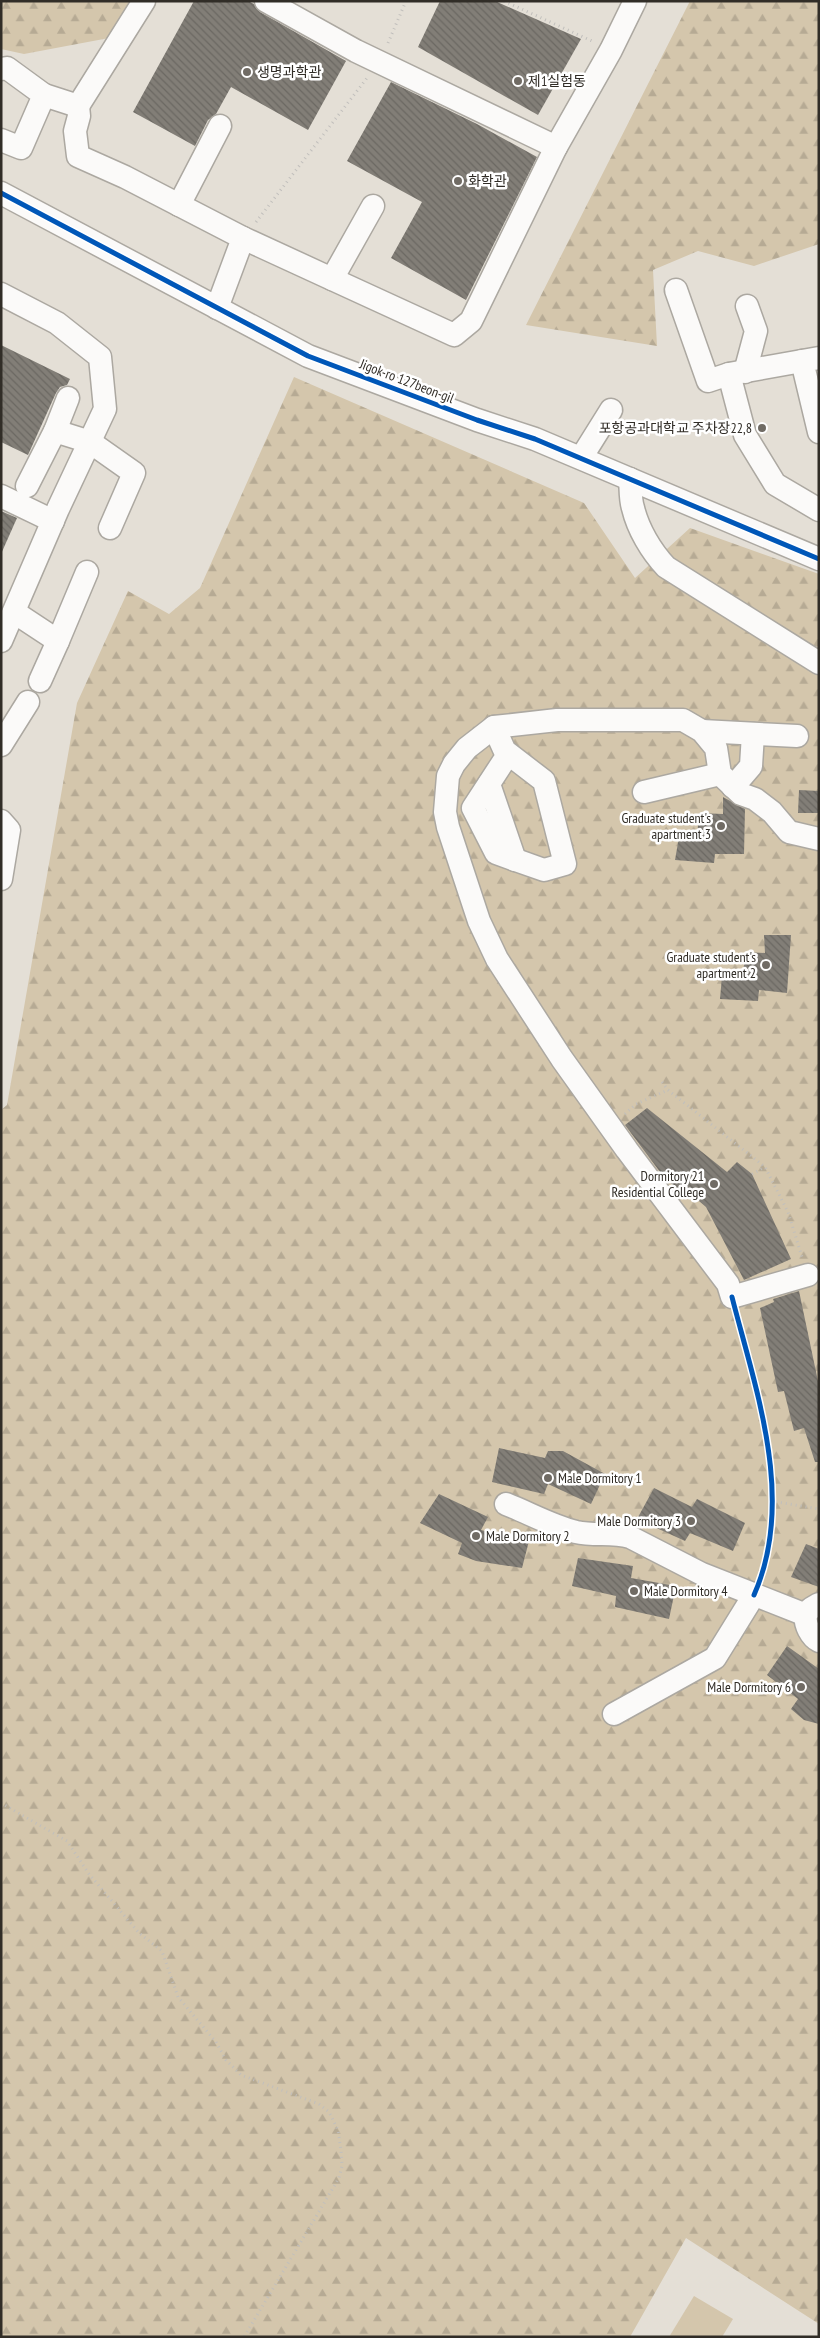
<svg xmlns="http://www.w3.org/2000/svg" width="820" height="2338" font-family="'PT Sans Narrow','Noto Sans KR',sans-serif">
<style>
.grass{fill:#d4c6ac}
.forest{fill:url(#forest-firs)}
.building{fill:url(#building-back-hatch)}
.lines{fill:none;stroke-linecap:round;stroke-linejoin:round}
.minor-casing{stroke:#aca8a1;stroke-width:25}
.path{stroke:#c1bfbc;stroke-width:3;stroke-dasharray:1 4;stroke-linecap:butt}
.minor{stroke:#fbfaf9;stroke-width:22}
.cycleway-casing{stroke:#fff;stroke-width:8}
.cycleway{stroke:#0057b8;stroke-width:5}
.poi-dot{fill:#706b64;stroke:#fff;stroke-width:2}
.labels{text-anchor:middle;stroke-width:5;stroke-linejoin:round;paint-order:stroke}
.poi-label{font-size:14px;fill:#312d27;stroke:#fff;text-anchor:start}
.street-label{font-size:14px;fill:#312d27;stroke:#fff}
</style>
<defs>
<pattern id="forest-firs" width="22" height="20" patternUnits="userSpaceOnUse" patternTransform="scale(1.25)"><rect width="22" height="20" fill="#d4c6ac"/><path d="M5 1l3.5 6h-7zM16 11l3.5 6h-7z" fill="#b6aa94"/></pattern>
<pattern id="building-back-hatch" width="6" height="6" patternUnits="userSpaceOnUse" patternTransform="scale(1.25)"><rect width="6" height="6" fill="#827e77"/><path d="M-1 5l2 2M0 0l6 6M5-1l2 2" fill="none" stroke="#6b6862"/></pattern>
</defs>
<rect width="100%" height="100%" fill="#e4dfd6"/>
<path class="grass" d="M694 2296 733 2319 722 2337H669Z"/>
<g class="forest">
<path d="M1 1H137L109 38 24 54 1 49Z"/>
<path d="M690 1H819V244L754 266 698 251 653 270 657 346 526 325Z"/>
<path d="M294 377 584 503 635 578 690 528 819 574V2324L686 2238 630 2337H1V1110L7 1105 77 703 128 591 169 614 200 588Z"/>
</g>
<g class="building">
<path d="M194 1H248L254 4 260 12 346 61 308 130 231 87 216 114 208 120 195 146 133 112Z"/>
<path d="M440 1H495L581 39 538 115 418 47Z"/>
<path d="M391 82 477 124 537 157 466 300 391 258 422 202 347 161Z"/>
<path d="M1 345 70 379 67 385 60 387 56 393 28 455 1 442Z"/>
<path d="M1 511 17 518 1 554Z"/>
<path d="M799 790 819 791V813H798Z"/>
<path d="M723 797 745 809 744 854H715L714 863 675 860 679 837H697L699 813 723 814Z"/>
<path d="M764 935H791L787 993 759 990 758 1001 720 999 722 976 743 977 745 952 765 953Z"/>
<path d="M647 1108 727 1172 737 1162 752 1174 791 1259 744 1280 706 1207 692 1195 686 1197 663 1176 625 1125Z"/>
<path d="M799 1291 819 1386V1462H815L804 1428 794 1431 784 1391 778 1392 760 1308 774 1302 773 1299Z"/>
<path d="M499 1448 545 1458 548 1451H563L605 1474 591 1504 548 1484 544 1494 492 1482Z"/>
<path d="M654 1488 692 1507 697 1499 745 1523 733 1551 690 1533 685 1541 637 1519Z"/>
<path d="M439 1494 488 1517 481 1530 529 1541 522 1568 476 1561 458 1554 462 1543 420 1523Z"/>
<path d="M806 1544 819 1549V1587L791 1577Z"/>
<path d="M578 1558 633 1566 631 1578 676 1586 669 1619 615 1607 616 1596 572 1586Z"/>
<path d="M787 1646 819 1669V1724L804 1720 791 1709 798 1699 767 1675Z"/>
</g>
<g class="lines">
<defs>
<g id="minor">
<path d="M266 1 356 51 556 147 471 321 454 335 332 279"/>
<path d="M1 69 7 68 44 95 21 148 1 140"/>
<path d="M44 95 78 106 79 116 75 131 78 156 125 177 243 238 217 308"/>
<path d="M78 106 144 1"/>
<path d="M556 147 611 50 635 1"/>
<path d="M1 193 308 356 477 420 535 439 819 559"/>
<path d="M179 205 220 126"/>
<path d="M243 238 332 279 373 206"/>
<path d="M676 290 708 381 729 374"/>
<path d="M1 294 57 323 100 357 105 409 58 509 1 641"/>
<path d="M819 358 802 361 819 432"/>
<path d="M802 361 729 374 745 435 775 484 819 510"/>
<path d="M745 372 756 331 747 306"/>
<path d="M55 431 68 398"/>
<path d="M581 458 611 410"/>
<path d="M630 479C631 488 630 499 633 508 638 529 651 551 666 567L819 663"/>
<path d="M27 486 55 431 90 442 134 473 110 528"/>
<path d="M1 496 53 521"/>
<path d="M14 612 58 641 87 572"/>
<path d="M40 681 58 641"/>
<path d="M494 727 507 756 473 808 496 853 544 870 565 864 544 781 505 751"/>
<path d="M702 731 797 736"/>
<path d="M1 745 28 702"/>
<path d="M489 784 515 860"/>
<path d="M733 787 751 766 753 734"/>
<path d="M644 792 720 774"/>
<path d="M1 821 9 830 1 879"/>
<path d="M808 1275 732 1297 728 1284 627 1150 562 1059 497 959 479 921 448 827 445 812 448 776 454 764 467 748 494 727 557 720H683L702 731 716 748 720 774 741 794 755 799 772 812 789 832 819 839"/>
<path d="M506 1504C529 1513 552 1526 576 1532 594 1536 613 1532 630 1537L702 1574 806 1615"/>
<path d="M819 1604C814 1607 808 1609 806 1615 804 1624 811 1637 819 1641"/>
<path d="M614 1714 715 1658 754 1595"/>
</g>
</defs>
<use href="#minor" class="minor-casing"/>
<g class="path">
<path d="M504 1 592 41"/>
<path d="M388 43 406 1"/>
<path d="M256 222 367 78"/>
<path d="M662 1082 668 1090 765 1167 788 1212 802 1257"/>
<path d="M625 1114 636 1104 668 1090"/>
<path d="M752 1174 765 1167"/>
<path d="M771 1501 819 1509"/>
<path d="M1 1803 67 1841 89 1874 139 1933 162 1951 178 1997 216 2042 226 2060 241 2075 319 2104 329 2112 338 2130 341 2150 342 2166 339 2178 244 2337"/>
</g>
<use href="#minor" class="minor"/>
<defs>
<g id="cycleway">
<path d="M1 193 308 356 477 420 535 439 819 559"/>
<path d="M732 1297C756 1391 796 1500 754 1595"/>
</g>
</defs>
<use href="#cycleway" class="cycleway-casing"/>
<use href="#cycleway" class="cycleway"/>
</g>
<g class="poi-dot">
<circle cx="247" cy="72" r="5"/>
<circle cx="518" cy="81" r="5"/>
<circle cx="458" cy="181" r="5"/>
<circle cx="762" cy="428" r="5"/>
<circle cx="721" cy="826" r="5"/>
<circle cx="766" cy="965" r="5"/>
<circle cx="714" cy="1184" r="5"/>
<circle cx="548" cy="1478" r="5"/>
<circle cx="691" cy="1521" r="5"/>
<circle cx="476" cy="1536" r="5"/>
<circle cx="634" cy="1591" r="5"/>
<circle cx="801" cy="1687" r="5"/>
</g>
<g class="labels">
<g class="poi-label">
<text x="257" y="77">생명과학관</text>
<text x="528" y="86">제1실험동</text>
<text x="468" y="186">화학관</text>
<text x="752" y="433" text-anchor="end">포항공과대학교 주차장22,8</text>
<text x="711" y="823" text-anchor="end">Graduate student's<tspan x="711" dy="16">apartment 3</tspan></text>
<text x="756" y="962" text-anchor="end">Graduate student's<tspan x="756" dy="16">apartment 2</tspan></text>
<text x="704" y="1181" text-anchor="end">Dormitory 21<tspan x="704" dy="16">Residential College</tspan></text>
<text x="558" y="1483">Male Dormitory 1</text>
<text x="681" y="1526" text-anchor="end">Male Dormitory 3</text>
<text x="486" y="1541">Male Dormitory 2</text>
<text x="644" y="1596">Male Dormitory 4</text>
<text x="791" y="1692" text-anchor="end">Male Dormitory 6</text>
</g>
<g class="street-label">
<text transform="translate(407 381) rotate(21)" y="5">Jigok-ro 127beon-gil</text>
</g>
</g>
<rect width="820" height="2338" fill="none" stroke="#312d27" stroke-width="5"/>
</svg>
